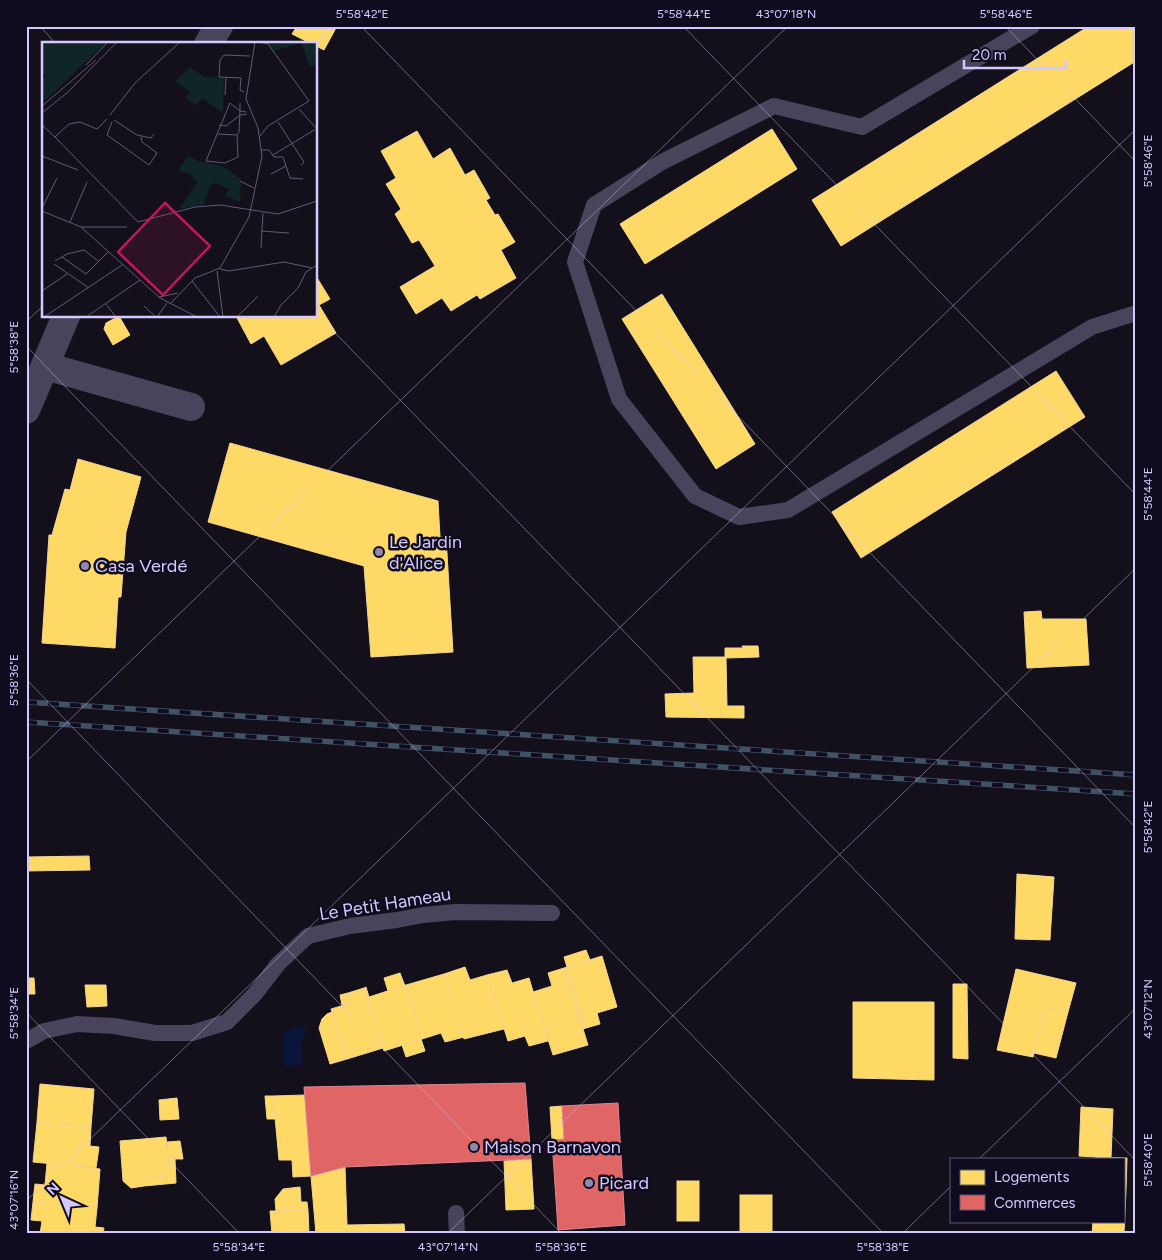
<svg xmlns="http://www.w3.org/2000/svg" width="1162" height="1260" font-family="Figtree,sans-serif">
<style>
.water{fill:#091639}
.homes{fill:#ffd966;stroke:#f2d494}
.shops{fill:#e06666;stroke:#dc8494}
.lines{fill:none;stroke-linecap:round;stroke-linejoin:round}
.service{stroke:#47445c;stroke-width:16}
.minor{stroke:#47445c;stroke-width:28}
.rail-casing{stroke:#415265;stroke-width:5.5}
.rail{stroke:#100c1f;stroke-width:4;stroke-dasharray:11;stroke-linecap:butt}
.ticks{fill:none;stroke:#d3c9ff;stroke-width:1;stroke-opacity:0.45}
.poi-dot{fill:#9088af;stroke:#100c1f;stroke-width:2}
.labels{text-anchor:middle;stroke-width:5;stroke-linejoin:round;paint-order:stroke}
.poi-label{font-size:18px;fill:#d3c9ff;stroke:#100c1f;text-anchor:start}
.street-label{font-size:18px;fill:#d3c9ff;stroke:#100c1f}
.inset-road{fill:none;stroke:#605a76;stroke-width:1}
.view{fill:#c2185b;fill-opacity:0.15;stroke:#c2185b;stroke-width:2.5}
.inset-edge{fill:none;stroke:#d3c9ff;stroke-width:2.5}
.neatline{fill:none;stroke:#d3c9ff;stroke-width:2}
.ticks-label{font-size:12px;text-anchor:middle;fill:#d3c9ff}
</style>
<rect width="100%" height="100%" fill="#13101b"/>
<path class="water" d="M303 1025 306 1028 301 1043 303 1064 284 1067V1032Z"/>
<g class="homes">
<path d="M297 26H337L324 50 316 46V44H312L292 34Z"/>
<path d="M1089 26H1136V61L841 246 812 200Z"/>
<path d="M772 129 797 169 645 264 620 224Z"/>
<path d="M417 131 433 159 450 148 465 175 474 170 490 198 486 200 495 215 498 214 515 242 501 250 516 278 480 299 477 295 451 311 442 298 416 314 400 287 435 266 419 240 412 243 395 214 401 209 386 184 396 178 381 151Z"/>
<path d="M316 276 330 299 319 305 336 333 281 365 264 336 251 344 236 316H316Z"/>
<path d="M662 294 755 444 716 469 622 319Z"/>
<path d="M119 316 130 335 113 345 104 329 106 323Z"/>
<path d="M1056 371 1085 417 861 558 832 512Z"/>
<path d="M230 443 438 501 440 537H446L453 652 371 657 364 566 208 522Z"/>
<path d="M78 459 141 477 126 532 121 597H118L115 648 42 643 49 535H52L65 489 70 490Z"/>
<path d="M1041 611 1042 619H1086L1089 665 1027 668 1024 612Z"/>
<path d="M742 646H758L759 657 726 658 727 706H744V718L666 717 665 694 694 693 693 657H725V648H743Z"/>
<path d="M89 856 90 870 26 871V857Z"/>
<path d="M1017 874 1054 877 1050 940 1015 939Z"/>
<path d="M586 950 590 960 567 967 564 957Z"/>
<path d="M602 956 617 1007 597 1013 600 1024 586 1028 567 967Z"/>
<path d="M465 967 470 980 487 975 504 1029 464 1039 444 974Z"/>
<path d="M567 967 586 1028 583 1029 564 968Z"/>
<path d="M564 968 588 1045 553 1055 533 992 552 986 548 973Z"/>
<path d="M1016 969 1076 983 1068 1012 1047 1007 1033 1057 997 1050Z"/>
<path d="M507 970 512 983 529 978 548 1041 529 1046 525 1036 508 1041 487 975Z"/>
<path d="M400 973 405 986 388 991 384 978Z"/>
<path d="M444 974 464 1037 445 1042 441 1033 422 1039 406 985Z"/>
<path d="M26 978H34L35 994H26Z"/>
<path d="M953 984H967L968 1059 953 1058Z"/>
<path d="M85 985H106L107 1006 87 1007Z"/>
<path d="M406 985 422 1039 384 1051 364 988 366 987 369 997Z"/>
<path d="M364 988 383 1048 347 1059 331 1009 351 1003 348 993Z"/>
<path d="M348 993 351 1003 342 1005 340 995Z"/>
<path d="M853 1002H934V1080L853 1078Z"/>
<path d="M1047 1007 1068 1012 1056 1058 1034 1053Z"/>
<path d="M332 1012 347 1059 330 1064 319 1028 322 1019 327 1014Z"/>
<path d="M421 1039 425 1051 406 1057 402 1045Z"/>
<path d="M40 1084 94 1089 91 1127 37 1122Z"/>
<path d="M305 1095 311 1176 293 1177 292 1160H279L273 1096Z"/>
<path d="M265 1096H273L275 1119H267Z"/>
<path d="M177 1098 179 1119 160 1120 159 1100Z"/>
<path d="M562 1106 564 1139 552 1140 550 1107Z"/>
<path d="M1081 1107 1113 1109 1111 1158 1079 1156Z"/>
<path d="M37 1122 91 1127 90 1146 99 1147 96 1168 33 1162Z"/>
<path d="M166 1137 170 1176 143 1178 144 1186 131 1188 123 1181 120 1141Z"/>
<path d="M180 1141 183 1159H168L167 1142Z"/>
<path d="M1096 1157 1127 1158 1126 1190H1123V1159H1096Z"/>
<path d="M168 1159H175L176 1183 144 1186 143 1178 170 1176Z"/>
<path d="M531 1159 534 1209 506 1210 504 1161Z"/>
<path d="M47 1163 100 1169 97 1208 33 1202 35 1184 45 1185Z"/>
<path d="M345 1167 347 1225 404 1224 405 1234H316L311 1176Z"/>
<rect x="677" y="1181" width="22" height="40"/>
<path d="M300 1187 301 1202H307L308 1210 276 1211 275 1199 283 1189Z"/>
<path d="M1123 1190H1126L1124 1234H1092L1093 1221H1123Z"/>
<rect x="740" y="1195" width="32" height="39"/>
<path d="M33 1202 97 1208 95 1227 104 1228 103 1234H40L42 1221 31 1220Z"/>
<path d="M308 1210 309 1234H280L279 1211Z"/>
<path d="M270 1211H279L280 1234H272Z"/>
</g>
<g class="shops">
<path d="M525 1083 531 1159 345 1167 311 1176 304 1087Z"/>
<path d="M618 1103 625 1225 558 1230 552 1140 564 1139 562 1106Z"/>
</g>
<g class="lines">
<g class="service">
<path d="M1032 26 862 127 774 106 662 162 594 205 575 262 619 399 695 496 739 517 788 510 1092 327 1136 313"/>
<path d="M26 1041 44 1031 77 1024 114 1026 155 1033H192L227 1022 254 995 278 964 308 936 350 926 397 920 423 915 455 912 552 913"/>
<path d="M456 1213 457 1234"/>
</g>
<g class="minor">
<path d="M208 44 219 26"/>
<path d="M45 366 191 407"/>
<path d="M26 410 66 316"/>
</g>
<defs>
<g id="rail">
<path d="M26 702 1136 775"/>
<path d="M26 722 1136 794"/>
</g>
</defs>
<use href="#rail" class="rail-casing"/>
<use href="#rail" class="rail"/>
</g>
<path class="ticks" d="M40 26 56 44M361 26 1136 828M683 26 1136 495M1005 26 1136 162M315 44 333 26M316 313 1136 1161M26 322 44 305M26 346 884 1234M26 679 562 1234M26 762 788 26M26 1012 240 1234M979 1159 1136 1008M26 1201 1136 129M447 1234 1136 568M902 1234 951 1186"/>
<g class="poi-dot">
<circle cx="379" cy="552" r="5"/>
<circle cx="85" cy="566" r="5"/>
<circle cx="474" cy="1147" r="5"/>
<circle cx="589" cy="1183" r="5"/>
</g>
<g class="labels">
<g class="poi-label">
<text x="389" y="548">Le Jardin<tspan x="389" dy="21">d'Alice</tspan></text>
<text x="95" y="572">Casa Verdé</text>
<text x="484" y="1153">Maison Barnavon</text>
<text x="599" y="1189">Picard</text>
</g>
<g class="street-label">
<text transform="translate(385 904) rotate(-9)" y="6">Le Petit Hameau</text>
</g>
</g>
<g transform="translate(42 42)">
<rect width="275" height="275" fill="#13101b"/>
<path d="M0 0H65L4 58 0 56V40L4 34 0 31ZM225 0H275V22L268 25 259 1 232 9ZM148 25 162 35 182 36 181 71 161 57 153 63 144 56 148 50 133 39ZM147 114 156 119 180 124 199 137 198 160 183 154 188 147 173 141 168 143 162 163 137 167 155 140 148 132 136 128Z" fill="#102527"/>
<path class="inset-road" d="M217 0 226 2 267 59 226 84 218 94M44 23 66 0M202 50 198 48 199 36 177 35 178 18 182 13 208 14M183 53 184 36M198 61V69L197 90 195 93 196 115 183 121 164 119 188 61 198 69 204 70M0 64 54 18M257 67 275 87M0 71 26 50 75 0M68 73 93 41 138 0M72 78 95 93 109 96 112 92M70 80 65 93 107 123 115 111 100 100 99 95M236 80 262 120 259 123M0 83 13 95 27 82 38 80 55 87 65 77M177 83 184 84 198 73 205 72M176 92 195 93M13 95 96 180 153 165 178 163 236 172 275 159M219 108H227L232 115H241L248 136 261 137M231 113 274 87M0 114 36 128M229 132 244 124M198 139 212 146M0 166 15 136M0 169 39 185 118 256 155 275M28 180 45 140M39 185H85M219 189 247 191M219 206 221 171M20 215 44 232 66 210M13 219 25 212 42 208 56 219M12 222 47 246M178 227 187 229 242 220 270 226M175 229 181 275M150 239 178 275M0 249 25 232M117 255 136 251M64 262 74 275M128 262 153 236 178 226 207 175 220 114 216 86 204 57 213 0M102 264 114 275M2 275 80 223M44 275 98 238M115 275 125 261M195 275 216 254M232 275 239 263 256 246 264 230 275 223"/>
<path class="view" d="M123 161 168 204 121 253 76 210Z"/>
<rect width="275" height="275" class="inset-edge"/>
</g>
<rect width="1162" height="1260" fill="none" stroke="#100c1f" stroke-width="55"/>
<rect x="950" y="1158" width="175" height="65" fill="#100c1f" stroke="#5e5879"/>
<rect x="960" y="1170" width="25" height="15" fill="#ffd966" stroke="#5e5879"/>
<text x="994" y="1182" font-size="15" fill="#d3c9ff">Logements</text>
<rect x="960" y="1195" width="25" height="15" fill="#e06666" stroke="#5e5879"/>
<text x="994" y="1208" font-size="15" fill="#d3c9ff">Commerces</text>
<g transform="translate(62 1198) rotate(316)" stroke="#100c1f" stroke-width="4" paint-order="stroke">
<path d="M0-4L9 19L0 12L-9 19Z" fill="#d3c9ff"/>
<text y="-8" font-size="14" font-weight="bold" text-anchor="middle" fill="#d3c9ff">N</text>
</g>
<path d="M964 60v8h102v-8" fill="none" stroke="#d3c9ff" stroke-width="2.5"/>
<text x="972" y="60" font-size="15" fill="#d3c9ff" stroke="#100c1f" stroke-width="4" paint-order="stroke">20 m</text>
<rect x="28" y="28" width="1106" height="1204" class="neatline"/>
<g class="ticks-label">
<text x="362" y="18">5°58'42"E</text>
<text x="684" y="18">5°58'44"E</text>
<text x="786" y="18">43°07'18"N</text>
<text x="1006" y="18">5°58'46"E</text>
<text transform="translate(1148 161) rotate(-90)" y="4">5°58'46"E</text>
<text transform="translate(14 347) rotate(-90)" y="4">5°58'38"E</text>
<text transform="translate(1148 494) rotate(-90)" y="4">5°58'44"E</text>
<text transform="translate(14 680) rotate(-90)" y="4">5°58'36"E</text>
<text transform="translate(1148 827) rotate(-90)" y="4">5°58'42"E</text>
<text transform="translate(1148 1009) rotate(-90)" y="4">43°07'12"N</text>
<text transform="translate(14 1013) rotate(-90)" y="4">5°58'34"E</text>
<text transform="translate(1148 1160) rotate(-90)" y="4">5°58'40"E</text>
<text transform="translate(14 1200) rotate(-90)" y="4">43°07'16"N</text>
<text x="239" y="1251">5°58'34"E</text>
<text x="448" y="1251">43°07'14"N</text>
<text x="561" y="1251">5°58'36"E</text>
<text x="883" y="1251">5°58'38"E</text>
</g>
</svg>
